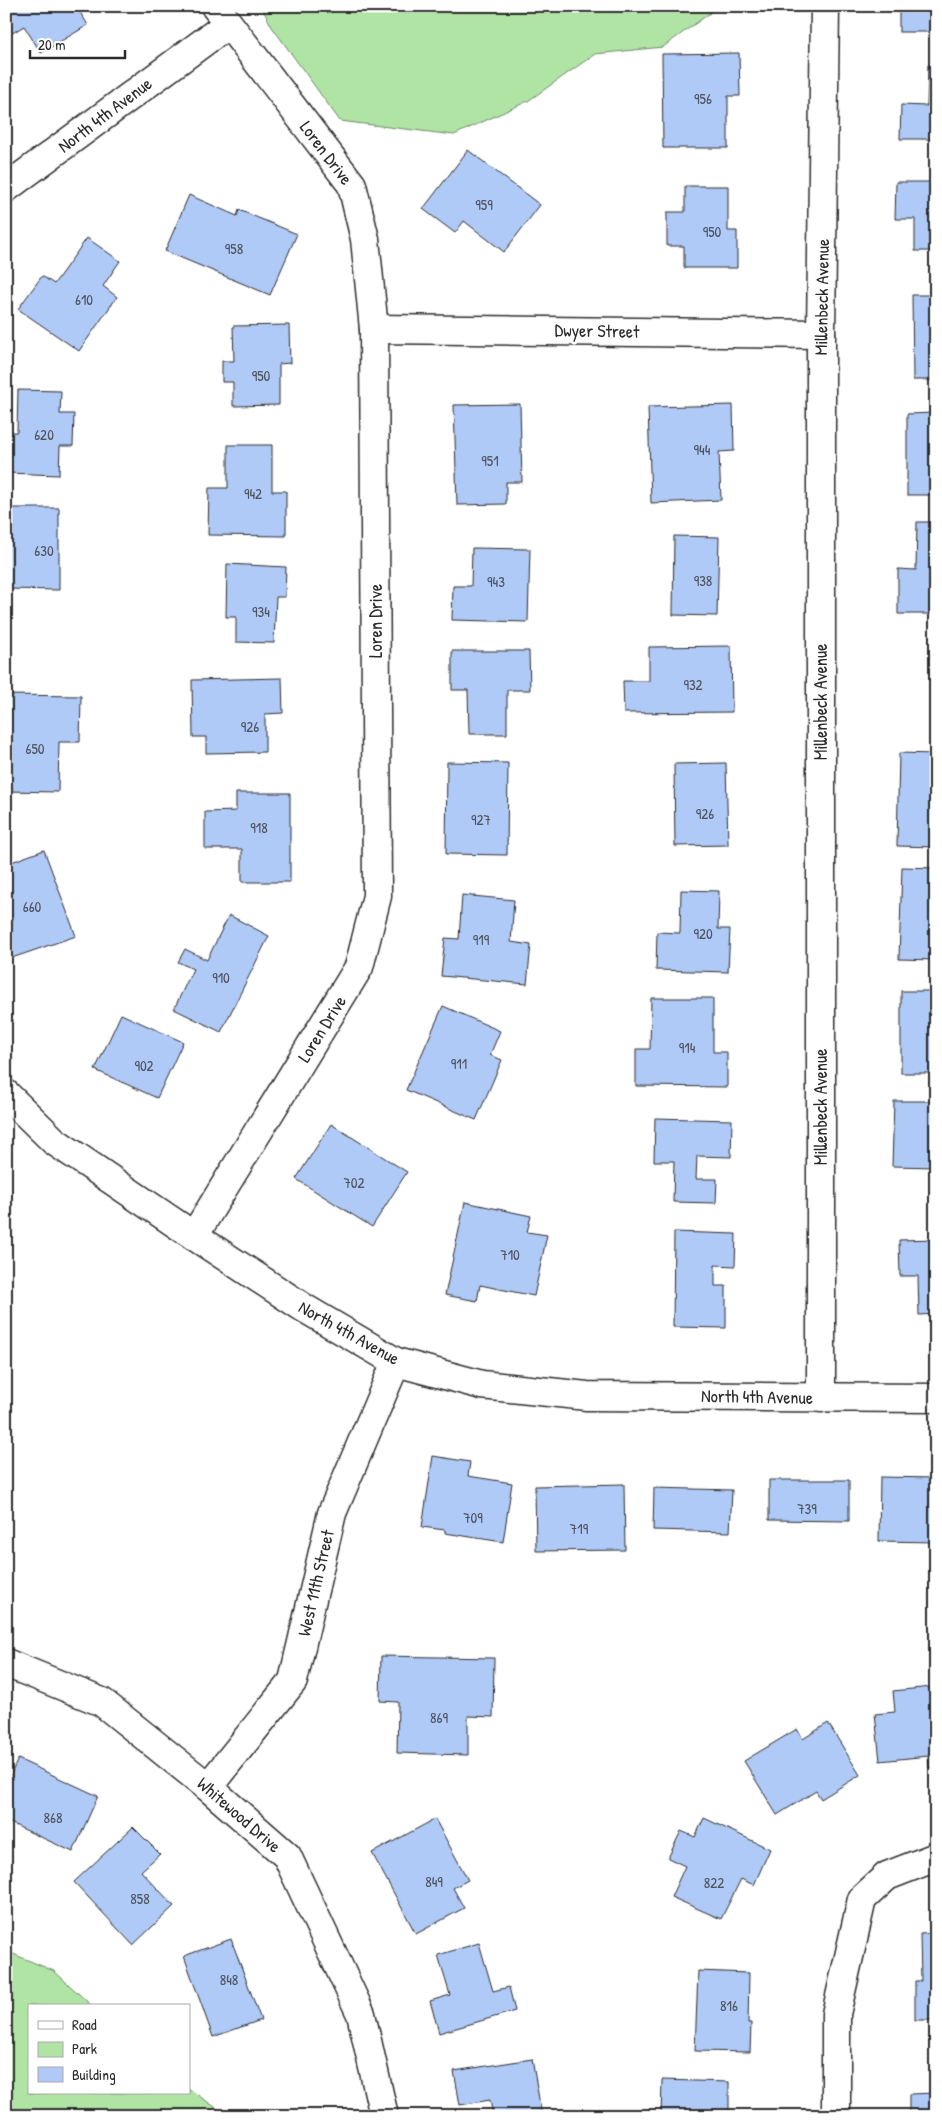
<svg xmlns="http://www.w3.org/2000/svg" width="942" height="2122" font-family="'Patrick Hand',sans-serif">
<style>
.green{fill:#b0e4a5;stroke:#6e8868}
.building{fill:#b0caf7;stroke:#2b2b2b}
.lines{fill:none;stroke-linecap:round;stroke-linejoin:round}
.minor-casing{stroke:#2b2b2b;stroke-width:31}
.minor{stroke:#fff;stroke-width:28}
.labels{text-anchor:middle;stroke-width:5;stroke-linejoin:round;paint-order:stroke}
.number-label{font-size:15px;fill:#4c535e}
.street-label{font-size:18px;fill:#2b2b2b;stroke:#fff}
</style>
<rect width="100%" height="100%" fill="#fff"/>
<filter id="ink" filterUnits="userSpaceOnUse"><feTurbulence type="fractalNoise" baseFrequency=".02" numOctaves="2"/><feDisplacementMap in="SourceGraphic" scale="10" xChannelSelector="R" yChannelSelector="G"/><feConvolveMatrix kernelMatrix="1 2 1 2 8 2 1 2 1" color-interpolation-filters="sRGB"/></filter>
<g filter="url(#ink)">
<g class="green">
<path d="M261 6H713L710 13 663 47 595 54 528 101 454 135 340 121 272 27Z"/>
<path d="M6 1951 54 1971 92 2006H29V2093H189V2089L228 2116H6Z"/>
</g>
<g class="building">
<path d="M6 6H76L88 25 41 53 24 26 6 37Z"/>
<rect x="899" y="6" width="37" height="26"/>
<path d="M739 53 740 96H728V148H663L662 54Z"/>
<path d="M928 65H936V139H900L901 105 927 106Z"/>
<path d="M468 150 540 205 504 252 464 221 455 233 423 209Z"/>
<path d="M896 182H936V251H915V219H895Z"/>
<path d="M685 186H728V231H737V268H684V246H667V212H685Z"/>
<path d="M189 195 237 216 239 210 297 234 270 295 165 251Z"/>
<path d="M87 238 120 261 103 286 117 297 79 351 18 309 42 276 54 284Z"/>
<path d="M912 295H936V380H913Z"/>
<path d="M289 325 290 363 279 364V405L233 406V382H222V361H234L233 326Z"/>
<path d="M18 390 61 391 60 414H74L73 446H60L59 475 6 473V432H17Z"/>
<path d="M520 404 522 482H506V504L457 505 454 405Z"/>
<path d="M733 405 734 451 719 452 721 500 651 503 648 407Z"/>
<path d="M936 413V495H907V414Z"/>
<path d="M228 445H272V491H286V536L208 535 209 488H228Z"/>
<path d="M10 508H59V590L6 589Z"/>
<path d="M917 522H936V614H898V569L916 570Z"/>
<path d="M674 536 719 537 717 616 673 615Z"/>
<path d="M472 548 530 549 528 622 452 620 453 586H471Z"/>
<path d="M227 564 286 567 285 597H276L274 643 236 642V617H226Z"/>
<path d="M731 646 732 712 624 713 623 681H649V647Z"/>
<path d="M452 651H529L530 690H507V734H469L468 690H452Z"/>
<path d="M282 678 283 713 265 714V752L206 753V737H193L192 680Z"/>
<path d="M6 695 81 696 80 742H59L58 792 6 791Z"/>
<path d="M899 753 936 754V847L897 846Z"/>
<path d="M447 762 508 763 507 855 446 854Z"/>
<path d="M726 763 728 845 675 846 674 764Z"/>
<path d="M236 793H290V882H242V849H205V812L236 811Z"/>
<path d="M44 850 76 936 6 960V923L10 922 6 913V864Z"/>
<path d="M902 867 936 868V960L899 959Z"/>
<path d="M681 890 719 891 718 929H730L728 972 656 970 657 932 680 933Z"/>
<path d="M462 895 514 900 511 942 531 945 527 984 441 976 445 938 459 939Z"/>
<path d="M229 915 269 936 221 1032 174 1009 193 969 178 962 185 949 207 960Z"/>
<rect x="901" y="991" width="35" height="82"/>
<path d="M651 998H713V1052H727V1087L636 1086V1049H650Z"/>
<path d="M443 1006 500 1031 490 1055 502 1060 476 1120 406 1090Z"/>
<path d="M121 1014 183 1042 157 1098 95 1070Z"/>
<path d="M894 1101H936V1167L892 1166Z"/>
<path d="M655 1118 732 1120 731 1157 697 1156 696 1179H717L716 1203 673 1202 674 1161H654Z"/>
<path d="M331 1124 407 1172 372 1227 296 1179Z"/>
<path d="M465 1202 531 1216 527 1232 547 1235 534 1296 480 1285 477 1301 445 1295Z"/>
<path d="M674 1232 736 1234 735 1266 715 1265V1286H726V1328L673 1327Z"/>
<path d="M936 1239V1314L919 1315 918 1276H900L899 1240Z"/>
<path d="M433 1456 470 1462 468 1476 512 1483 503 1542 445 1533V1530L422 1527Z"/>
<path d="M880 1477 936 1478V1542L879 1541Z"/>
<path d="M769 1480H849V1521L769 1520Z"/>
<path d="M624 1484 625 1550 536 1551 535 1486Z"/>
<path d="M654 1488 732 1490 730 1532 653 1530Z"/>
<path d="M381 1656 494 1658 493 1717 468 1716V1755L397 1753 398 1702 380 1701Z"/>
<path d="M931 1687 933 1703 936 1702V1767L929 1768 928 1756 880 1761 875 1714 895 1712 893 1691Z"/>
<path d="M828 1723 860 1775 821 1799 816 1791 777 1815 744 1761 797 1729 803 1739Z"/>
<path d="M18 1759 98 1796 73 1852 6 1821V1785Z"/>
<path d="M704 1818 770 1849 754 1885 741 1879 721 1919 671 1897 685 1866 668 1858 681 1831 695 1837Z"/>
<path d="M435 1819 468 1880 453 1888 464 1908 416 1934 372 1853Z"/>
<path d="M133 1827 160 1854 141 1871 174 1906 133 1945 74 1882Z"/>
<path d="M936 1933V2020H915V1981H921L920 1934Z"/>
<path d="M231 1939 261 2020 213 2037 184 1956Z"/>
<path d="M479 1943 493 1991 509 1987 515 2011 439 2033 430 2001 450 1995 438 1955Z"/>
<path d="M698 1971 749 1973 748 2023H751L750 2052 695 2051Z"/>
<path d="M532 2059 542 2116H493L490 2100 460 2105 454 2071Z"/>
<path d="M662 2080 729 2082V2116H661Z"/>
<path d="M936 2093V2116H909V2094Z"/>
</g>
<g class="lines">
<defs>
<g id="minor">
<path d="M6 188 228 24"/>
<path d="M374 329 821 334"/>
<path d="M6 1094 54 1141 194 1236 304 1308 396 1362 482 1385 587 1396 936 1398"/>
<path d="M194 1236 359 967 377 896 374 329 365 239 352 185 215 6"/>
<path d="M821 1398V334L825 6"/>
<path d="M6 1663 102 1702 208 1787 287 1856 361 2014 384 2116"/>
<path d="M208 1787 293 1681 332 1513 396 1362"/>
<path d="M836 2116V2014L862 1899 887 1876 936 1857"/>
</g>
</defs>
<use href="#minor" class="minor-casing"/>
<use href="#minor" class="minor"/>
</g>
</g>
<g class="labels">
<g class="number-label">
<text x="703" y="104">956</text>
<text x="484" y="210">959</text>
<text x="712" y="237">950</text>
<text x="234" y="254">958</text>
<text x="84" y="305">610</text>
<text x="261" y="381">950</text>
<text x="44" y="440">620</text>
<text x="702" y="455">944</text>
<text x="490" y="466">951</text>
<text x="253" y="499">942</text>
<text x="44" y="556">630</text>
<text x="703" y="586">938</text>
<text x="496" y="587">943</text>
<text x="261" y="617">934</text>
<text x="693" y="690">932</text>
<text x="250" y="732">926</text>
<text x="35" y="754">650</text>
<text x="705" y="819">926</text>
<text x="481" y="825">927</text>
<text x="259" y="833">918</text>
<text x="32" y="912">660</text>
<text x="703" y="939">920</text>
<text x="481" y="945">919</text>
<text x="221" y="983">910</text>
<text x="687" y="1053">914</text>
<text x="459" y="1069">911</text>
<text x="144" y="1071">902</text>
<text x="354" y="1188">702</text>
<text x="510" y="1260">710</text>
<text x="807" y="1514">739</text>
<text x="473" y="1523">709</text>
<text x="579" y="1534">719</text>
<text x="439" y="1723">869</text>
<text x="53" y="1823">868</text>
<text x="434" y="1887">849</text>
<text x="714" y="1888">822</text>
<text x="140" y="1904">858</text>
<text x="229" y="1985">848</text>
<text x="729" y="2011">816</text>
</g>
<g class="street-label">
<text transform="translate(105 115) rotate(-37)" y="6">North 4th Avenue</text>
<text transform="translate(326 153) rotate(53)" y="6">Loren Drive</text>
<text transform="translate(822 297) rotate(-89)" y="6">Millenbeck Avenue</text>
<text transform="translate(597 331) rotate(1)" y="6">Dwyer Street</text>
<text transform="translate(376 621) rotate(-90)" y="6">Loren Drive</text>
<text transform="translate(821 702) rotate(-90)" y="6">Millenbeck Avenue</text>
<text transform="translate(322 1029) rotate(-58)" y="6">Loren Drive</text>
<text transform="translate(821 1107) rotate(-90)" y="6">Millenbeck Avenue</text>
<text transform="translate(349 1333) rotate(29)" y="6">North 4th Avenue</text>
<text transform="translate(757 1397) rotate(1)" y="6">North 4th Avenue</text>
<text transform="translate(316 1583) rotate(-77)" y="6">West 11th Street</text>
<text transform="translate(239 1815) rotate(41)" y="6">Whitewood Drive</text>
</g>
</g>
<rect width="942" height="2122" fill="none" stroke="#fff" stroke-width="25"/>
<rect x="12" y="12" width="917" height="2097" fill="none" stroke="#2b2b2b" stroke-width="2" filter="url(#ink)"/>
<rect x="28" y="2004" width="162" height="90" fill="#ffffff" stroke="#aaaaaa"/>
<rect x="38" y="2021" width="25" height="8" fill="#ffffff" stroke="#aaaaaa"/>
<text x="72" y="2030" font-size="15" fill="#2b2b2b">Road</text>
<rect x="38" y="2042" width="25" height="15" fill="#b0e4a5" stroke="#aaaaaa"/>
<text x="72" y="2054" font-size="15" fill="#2b2b2b">Park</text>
<rect x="38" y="2067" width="25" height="15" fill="#b0caf7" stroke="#aaaaaa"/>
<text x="72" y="2080" font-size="15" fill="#2b2b2b">Building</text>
<path d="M30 50v8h95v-8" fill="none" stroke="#2b2b2b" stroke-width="2.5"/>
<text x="38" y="50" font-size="15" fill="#2b2b2b" stroke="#ffffff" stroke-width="4" paint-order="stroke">20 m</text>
</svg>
